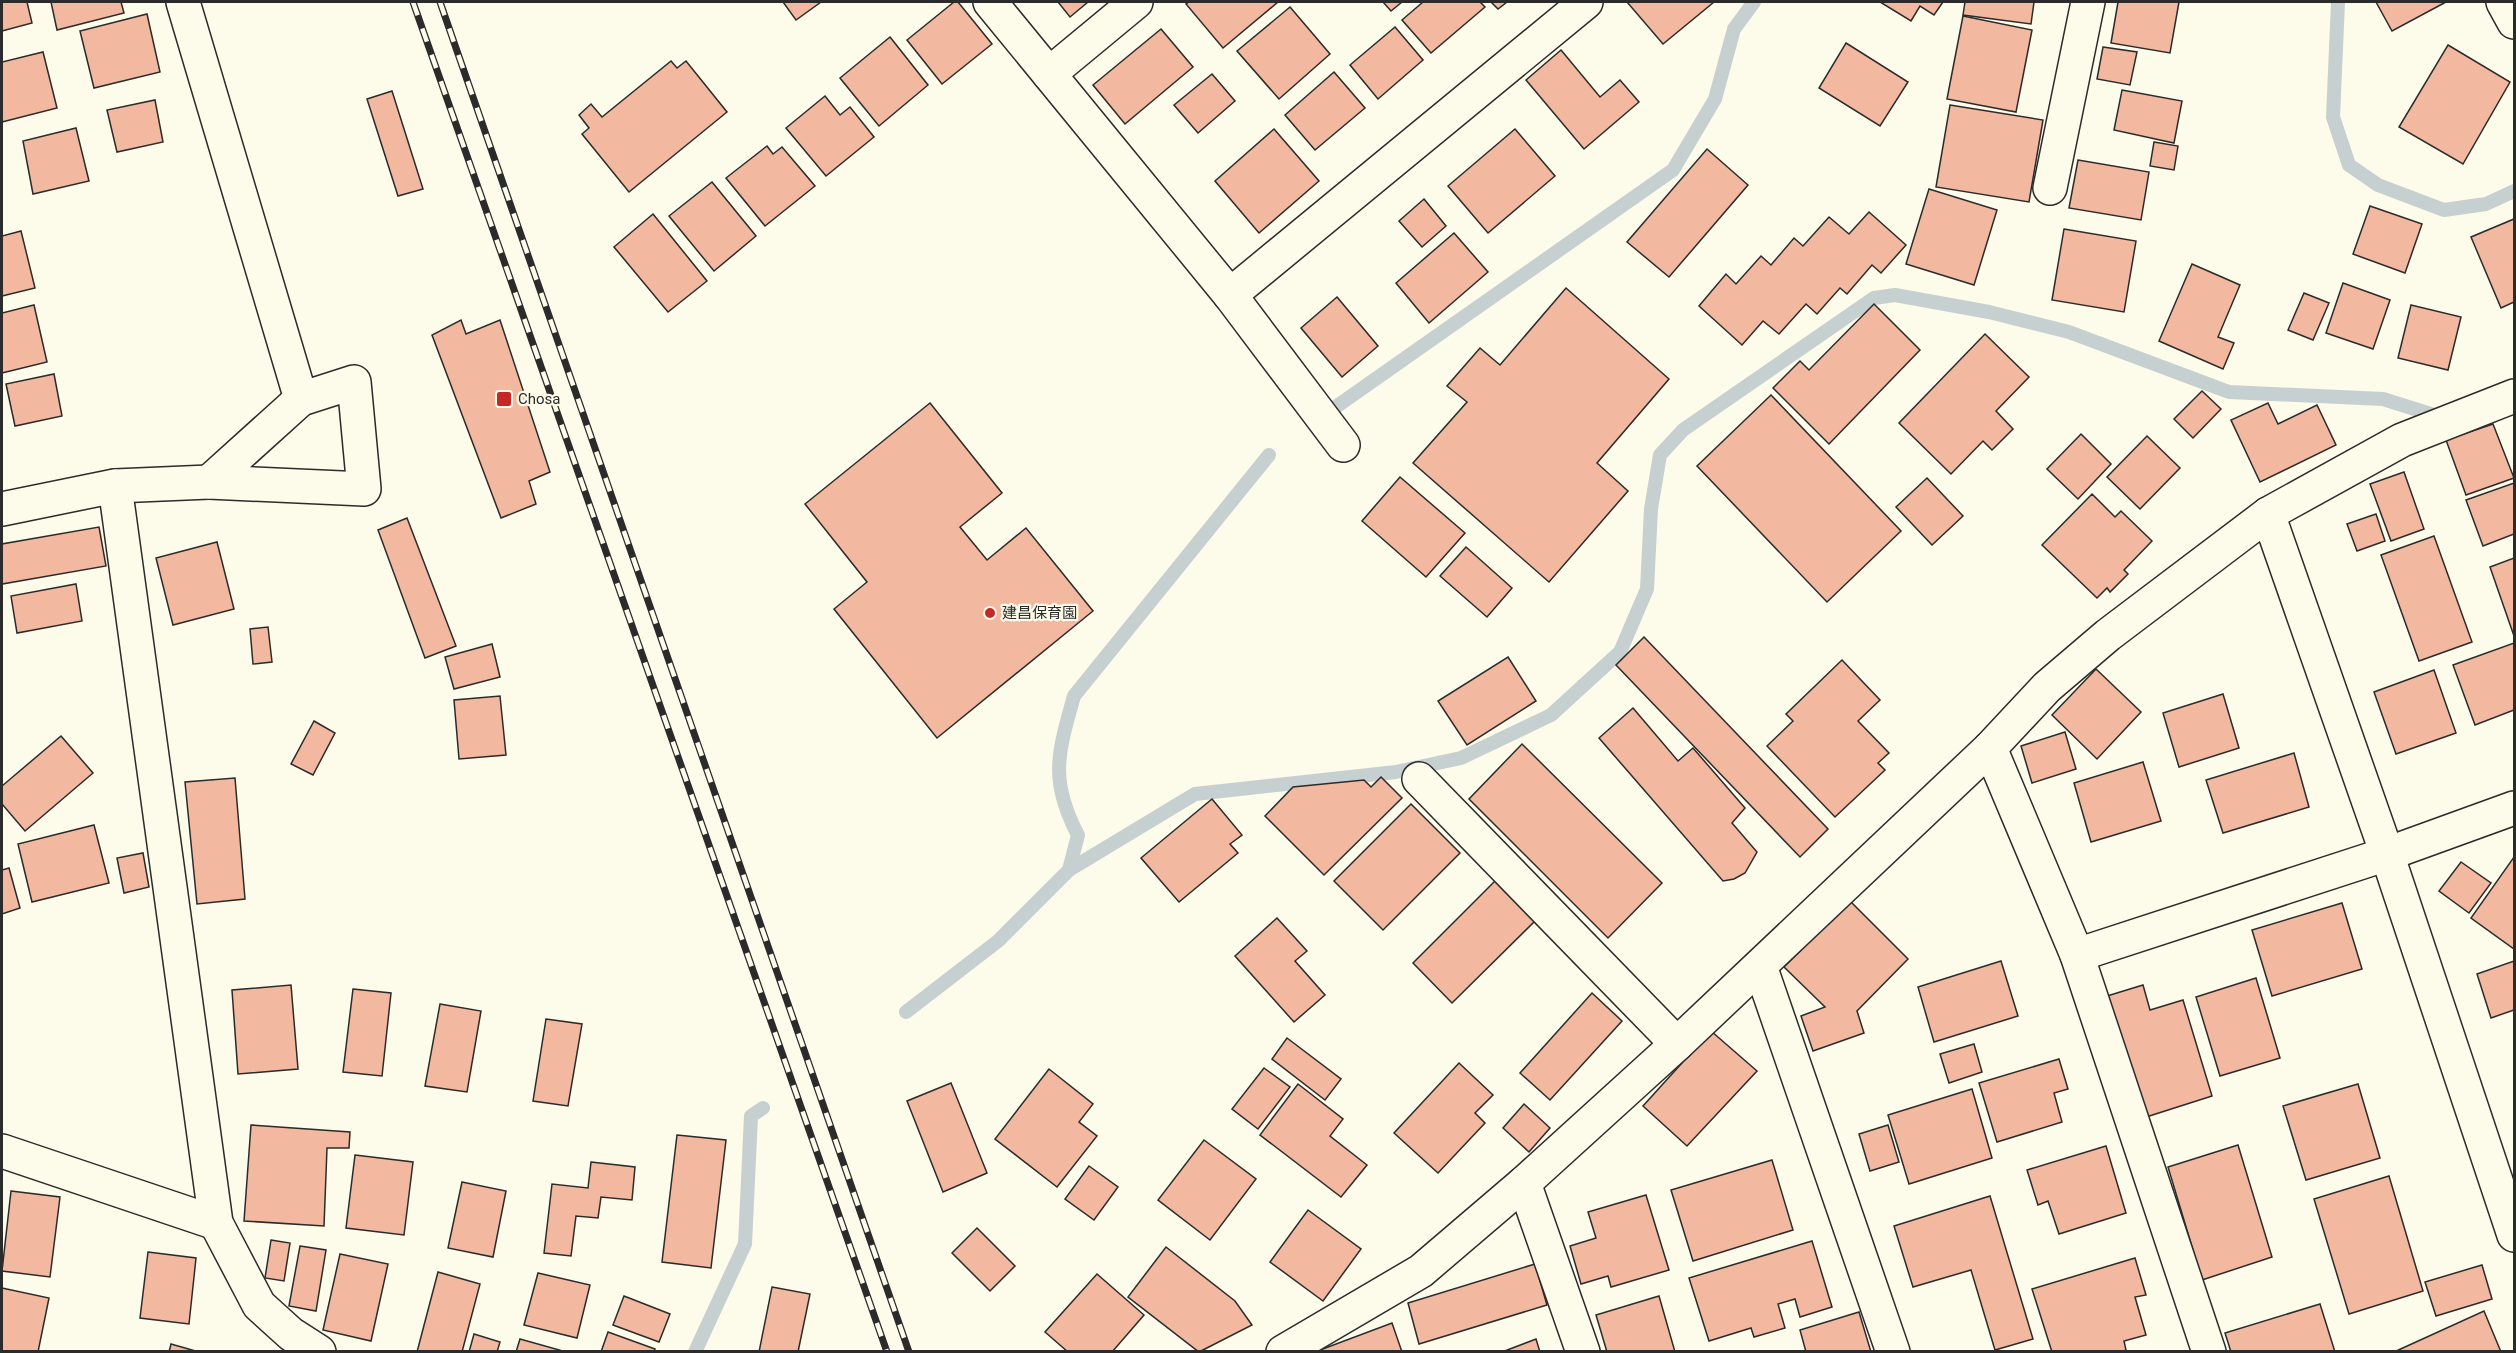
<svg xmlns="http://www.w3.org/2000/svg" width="2516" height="1353" font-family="Roboto,'Noto Sans JP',sans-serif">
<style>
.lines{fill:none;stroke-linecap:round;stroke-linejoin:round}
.stream{stroke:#c7d0d0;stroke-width:14}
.building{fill:#f2b8a0;stroke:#2b2b2b;stroke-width:1.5}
.street-casing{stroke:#2b2b2b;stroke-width:36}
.secondary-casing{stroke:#2b2b2b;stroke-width:36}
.street{stroke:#fdfbea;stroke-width:33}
.secondary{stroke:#fdfbea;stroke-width:33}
.rail-casing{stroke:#2b2b2b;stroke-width:7}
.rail{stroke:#fdfbea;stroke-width:4.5;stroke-dasharray:14;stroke-linecap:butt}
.poi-dot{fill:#c62828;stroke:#fdfbea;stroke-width:2}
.labels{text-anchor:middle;stroke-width:4.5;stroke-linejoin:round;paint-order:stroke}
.poi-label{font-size:15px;fill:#2b2b2b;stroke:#fdfbea;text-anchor:start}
</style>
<rect width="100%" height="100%" fill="#fdfbea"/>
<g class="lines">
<g class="stream">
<path d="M2338 2 2333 117 2349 165 2378 185 2444 210 2486 204 2514 191"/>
<path d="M1330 411 1673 170 1715 99 1734 29 1754 2"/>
<path d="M1069 870 1195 794 1396 772 1461 758 1551 715 1620 652 1647 589 1651 509 1660 455 1683 430 1874 298 1895 295 1989 312 2069 332 2229 392 2383 399 2437 416"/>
<path d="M906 1012 998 941 1069 870 1078 835C1049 780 1058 753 1074 696L1269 455"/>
<path d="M695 1352 745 1244 751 1116 763 1108"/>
</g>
</g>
<g class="building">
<path d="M2 2H27L32 23 2 31Z"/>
<path d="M51 2H121L124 13 57 30Z"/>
<path d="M783 2H821L796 20Z"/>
<path d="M954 2H958L992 44 942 84 907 40Z"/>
<path d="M1058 2H1088L1070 17Z"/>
<path d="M1189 2H1278L1223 48 1186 4Z"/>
<path d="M1383 2H1402L1391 11Z"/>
<path d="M1423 2H1480L1485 7 1431 53 1402 20Z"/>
<path d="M1491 2H1507L1498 9Z"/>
<path d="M1627 2H1714L1663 44Z"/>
<path d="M1880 2H1943L1934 15 1920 6 1911 21Z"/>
<path d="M1965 2H2034L2031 24 1963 15Z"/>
<path d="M2118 2H2179L2170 53 2111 43Z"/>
<path d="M2376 2H2446L2392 31Z"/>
<path d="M1290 7 1330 54 1279 99 1237 51Z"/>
<path d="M147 14 160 72 94 88 80 31Z"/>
<path d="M1963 16 2032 30 2016 112 1947 99Z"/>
<path d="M1395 27 1423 60 1378 99 1350 65Z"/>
<path d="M1161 29 1193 67 1125 124 1093 85Z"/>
<path d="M890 37 928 85 879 126 840 78Z"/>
<path d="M1846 43 1908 82 1880 126 1819 88Z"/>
<path d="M2448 45 2510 82 2463 164 2399 127Z"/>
<path d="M2103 47 2137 52 2130 85 2097 79Z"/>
<path d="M1561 50 1600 97 1620 80 1639 102 1584 149 1526 80Z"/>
<path d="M43 52 57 108 2 122V62Z"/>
<path d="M671 61 677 68 686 61 727 112 629 192 582 134 589 128 579 115 591 104 602 117Z"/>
<path d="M1334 72 1365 108 1315 150 1285 115Z"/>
<path d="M1212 74 1235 101 1198 133 1174 105Z"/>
<path d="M2122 90 2182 101 2174 143 2114 130Z"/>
<path d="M392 91 423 189 398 196 367 99Z"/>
<path d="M825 96 840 115 850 107 874 137 826 176 786 128Z"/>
<path d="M155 100 163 142 117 152 107 110Z"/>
<path d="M1950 105 2043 120 2029 202 1936 187Z"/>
<path d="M76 128 89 181 33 194 23 141Z"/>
<path d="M1274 129 1319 181 1259 233 1215 181Z"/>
<path d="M1515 129 1555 176 1488 233 1448 186Z"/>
<path d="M2154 142 2178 146 2174 170 2150 166Z"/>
<path d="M767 146 773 154 782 147 815 186 765 226 726 178Z"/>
<path d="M1707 149 1748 185 1669 277 1627 242Z"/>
<path d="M2078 160 2149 172 2141 220 2069 208Z"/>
<path d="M712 182 756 236 714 271 669 216Z"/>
<path d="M1929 189 1997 210 1974 285 1906 264Z"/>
<path d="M1424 199 1446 226 1422 247 1399 221Z"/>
<path d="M2370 206 2422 224 2405 273 2353 254Z"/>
<path d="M1869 212 1906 245 1881 273 1872 265 1847 294 1840 288 1817 314 1806 304 1779 334 1763 321 1742 345 1699 306 1726 274 1736 284 1761 256 1771 265 1794 238 1803 246 1829 217 1849 234Z"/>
<path d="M653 214 707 281 668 312 614 247Z"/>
<path d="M2514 219V302L2501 308 2471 237Z"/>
<path d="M2064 229 2136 241 2124 312 2052 300Z"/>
<path d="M21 231 35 288 2 296V236Z"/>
<path d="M1454 233 1488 272 1429 323 1396 283Z"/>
<path d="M2192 264 2240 285 2218 337 2234 343 2223 369 2159 341Z"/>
<path d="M2343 283 2390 300 2373 349 2326 333Z"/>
<path d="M1566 288 1669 379 1597 463 1628 491 1549 582 1413 463 1467 402 1447 386 1480 348 1500 365Z"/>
<path d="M2304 293 2329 303 2313 340 2288 330Z"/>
<path d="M1337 297 1378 346 1342 377 1301 328Z"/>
<path d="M1874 304 1920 350 1829 444 1773 388 1800 361 1809 370Z"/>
<path d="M34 305 47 362 2 373V313Z"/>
<path d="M2411 305 2461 317 2448 370 2398 358Z"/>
<path d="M461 320 466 334 500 320 550 472 529 481 536 504 501 518 432 335Z"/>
<path d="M1985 334 2029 377 1996 411 2013 429 1992 450 1983 441 1951 474 1899 423Z"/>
<path d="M54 374 62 416 15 426 6 384Z"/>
<path d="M2202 391 2221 409 2193 438 2174 419Z"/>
<path d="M1771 395 1901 531 1827 602 1697 466Z"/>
<path d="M930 403 1002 493 960 527 987 560 1026 528 1093 611 937 738 834 609 867 582 805 504Z"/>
<path d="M2268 403 2278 424 2317 405 2336 445 2260 482 2231 420Z"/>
<path d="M2493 424 2514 478 2466 495 2446 440Z"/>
<path d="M2081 434 2111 464 2078 499 2047 469Z"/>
<path d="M2147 436 2180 468 2140 509 2107 477Z"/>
<path d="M2404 472 2424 529 2391 541 2370 484Z"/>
<path d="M1400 477 1465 533 1426 577 1362 521Z"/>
<path d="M1927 478 1963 516 1932 545 1896 507Z"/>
<path d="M2514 483V534L2483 546 2466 500Z"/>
<path d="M2092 494 2115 517 2121 511 2152 541 2124 570 2128 574 2110 592 2107 588 2097 598 2042 545Z"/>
<path d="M2376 514 2385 541 2357 551 2347 524Z"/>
<path d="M407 518 456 646 425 658 378 530Z"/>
<path d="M99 527 106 566 2 584V544Z"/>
<path d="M2434 536 2472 642 2419 661 2381 555Z"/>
<path d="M217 542 234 609 173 625 156 558Z"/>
<path d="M1466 547 1512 588 1487 617 1440 576Z"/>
<path d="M2514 558V636L2490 567Z"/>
<path d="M76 584 82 621 17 633 11 596Z"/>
<path d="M268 627 272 662 253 664 250 629Z"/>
<path d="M1644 637 1828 829 1800 857 1616 665Z"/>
<path d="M2514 643V710L2475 725 2453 665Z"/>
<path d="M492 644 500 677 454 689 445 657Z"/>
<path d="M1508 657 1536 701 1467 745 1438 701Z"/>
<path d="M1842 660 1880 700 1858 721 1889 753 1878 763 1885 770 1835 817 1767 746 1793 721 1786 714Z"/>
<path d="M2096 669 2141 712 2097 759 2052 715Z"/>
<path d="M2434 670 2456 733 2396 754 2374 692Z"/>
<path d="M2223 694 2239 748 2179 767 2163 713Z"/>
<path d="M500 696 506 755 459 759 454 700Z"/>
<path d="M1633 708 1678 761 1693 748 1745 808 1732 823 1757 852 1745 873 1734 879 1723 881 1599 738Z"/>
<path d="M314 721 335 733 313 775 291 764Z"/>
<path d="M2065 732 2076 769 2032 783 2021 746Z"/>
<path d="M61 736 93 773 25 831 2 804V786Z"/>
<path d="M1522 744 1662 883 1608 938 1469 799Z"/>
<path d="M2294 753 2309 807 2223 833 2206 780Z"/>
<path d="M2143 762 2161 821 2091 842 2074 783Z"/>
<path d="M1381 777 1402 798 1324 875 1265 816 1293 787 1364 780 1371 787Z"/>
<path d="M235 778 245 899 197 904 185 782Z"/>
<path d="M1212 799 1242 835 1230 844 1238 853 1179 902 1141 858Z"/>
<path d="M1411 804 1460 853 1383 930 1334 881Z"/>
<path d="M94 825 109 883 32 902 18 844Z"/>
<path d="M143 853 149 887 124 893 117 858Z"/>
<path d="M2514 857V949L2471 918Z"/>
<path d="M2461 862 2491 883 2469 913 2439 891Z"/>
<path d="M9 868 20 908 2 914V870Z"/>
<path d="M1497 879 1537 919 1452 1003 1413 963Z"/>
<path d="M1850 901 1908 959 1857 1011 1864 1033 1813 1051 1801 1016 1825 1007 1784 967Z"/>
<path d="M2342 903 2362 969 2272 996 2252 930Z"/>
<path d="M1277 918 1307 951 1295 961 1325 995 1294 1022 1235 956Z"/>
<path d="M2001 961 2018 1016 1934 1042 1918 987Z"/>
<path d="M2514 961V1010L2491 1018 2477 974Z"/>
<path d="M2256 978 2280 1058 2220 1076 2196 997Z"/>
<path d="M291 985 298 1069 238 1074 232 990Z"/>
<path d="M2143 985 2150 1010 2183 1000 2212 1096 2143 1118 2107 996Z"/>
<path d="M353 989 391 993 382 1076 343 1072Z"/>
<path d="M1592 993 1622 1021 1550 1100 1520 1073Z"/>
<path d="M440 1004 481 1011 467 1092 425 1086Z"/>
<path d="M546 1019 582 1024 568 1106 533 1101Z"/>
<path d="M1711 1031 1757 1071 1687 1146 1643 1106Z"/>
<path d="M1287 1038 1341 1079 1325 1100 1272 1059Z"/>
<path d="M1974 1044 1982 1072 1949 1083 1940 1054Z"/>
<path d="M2059 1059 2068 1089 2054 1093 2062 1122 1997 1142 1979 1083Z"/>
<path d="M1459 1063 1493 1095 1475 1113 1485 1123 1438 1173 1394 1133Z"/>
<path d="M1264 1068 1290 1087 1258 1129 1232 1109Z"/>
<path d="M1049 1069 1093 1104 1079 1122 1097 1136 1057 1187 995 1139Z"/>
<path d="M951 1083 987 1173 943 1192 907 1101Z"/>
<path d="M1298 1084 1343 1119 1330 1136 1367 1165 1341 1197 1260 1135Z"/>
<path d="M2358 1084 2380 1158 2306 1180 2283 1106Z"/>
<path d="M1972 1089 1992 1158 1909 1184 1888 1115Z"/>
<path d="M1524 1104 1550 1128 1529 1152 1503 1128Z"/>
<path d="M251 1125 350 1132 349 1148H327L324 1226 244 1221Z"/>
<path d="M1888 1125 1899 1162 1870 1171 1859 1134Z"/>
<path d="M677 1135 726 1140 711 1268 662 1262Z"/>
<path d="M1204 1140 1256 1179 1210 1240 1158 1200Z"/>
<path d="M2238 1145 2272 1257 2202 1280 2168 1167Z"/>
<path d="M2106 1146 2126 1213 2059 1234 2048 1201 2038 1205 2027 1170Z"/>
<path d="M355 1155 413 1162 404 1235 346 1228Z"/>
<path d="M1772 1160 1793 1230 1693 1261 1671 1190Z"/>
<path d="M591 1162 635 1167 632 1200 601 1197 598 1218 576 1216 571 1256 544 1253 552 1184 588 1188Z"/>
<path d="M1089 1166 1118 1187 1094 1220 1065 1199Z"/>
<path d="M2389 1176 2423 1291 2349 1314 2314 1199Z"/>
<path d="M462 1182 506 1191 493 1257 448 1248Z"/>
<path d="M11 1191 60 1197 50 1277 2 1271Z"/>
<path d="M1646 1195 1669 1270 1611 1287 1608 1276 1581 1284 1570 1246 1596 1238 1588 1212Z"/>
<path d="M1990 1196 2033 1339 1995 1350 1971 1270 1913 1287 1894 1226Z"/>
<path d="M1308 1210 1361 1249 1323 1301 1270 1262Z"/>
<path d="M977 1228 1015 1266 990 1291 952 1253Z"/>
<path d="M271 1240 290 1243 284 1281 265 1278Z"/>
<path d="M1812 1241 1832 1307 1800 1317 1795 1299 1778 1304 1785 1328 1754 1337 1751 1328 1709 1341 1689 1278Z"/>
<path d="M300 1246 326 1250 316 1311 289 1306Z"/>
<path d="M1166 1247 1235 1301 1252 1325 1199 1352 1128 1297Z"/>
<path d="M148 1252 196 1258 189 1324 140 1318Z"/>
<path d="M340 1254 388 1264 371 1341 323 1330Z"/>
<path d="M2135 1258 2146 1295 2135 1297 2146 1335 2124 1341 2126 1350 2122 1352H2052L2032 1289Z"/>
<path d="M1535 1264 1547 1305 1419 1344 1408 1303Z"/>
<path d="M2482 1265 2492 1299 2436 1316 2425 1282Z"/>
<path d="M438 1272 480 1284 462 1352H417Z"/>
<path d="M538 1273 590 1285 577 1338 524 1325Z"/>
<path d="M1097 1274 1144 1315 1112 1352H1068L1045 1332Z"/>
<path d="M772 1287 810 1294 798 1352H759Z"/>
<path d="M2 1288 49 1298 38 1352H2Z"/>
<path d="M624 1296 670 1314 659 1342 613 1325Z"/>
<path d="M1659 1296 1675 1352H1607L1596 1315Z"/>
<path d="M2320 1304 2335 1352H2231L2225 1333Z"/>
<path d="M2484 1311 2501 1352H2394Z"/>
<path d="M1859 1312 1871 1352H1806L1800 1330Z"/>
<path d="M1392 1323 1402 1352H1320V1350Z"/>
<path d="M608 1332 655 1349 654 1352H601Z"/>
<path d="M474 1334 500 1342 497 1352H469Z"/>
<path d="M520 1339 563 1351V1352H516Z"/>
<path d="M1536 1339 1540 1352H1502Z"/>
<path d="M171 1344 199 1352H169Z"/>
</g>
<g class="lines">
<defs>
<g id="street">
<path d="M183 2 301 399"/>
<path d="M990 2 1230 295 1343 445"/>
<path d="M2503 2 2514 22"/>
<path d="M1049 74 1136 2"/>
<path d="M2050 188 2088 2"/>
<path d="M1230 295 1586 2"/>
<path d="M354 382 364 489 209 482 301 399Z"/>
<path d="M115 486 216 1223 259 1305 291 1334 319 1352"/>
<path d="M1990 748 2077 955 2209 1352"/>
<path d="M1419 779 1677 1044"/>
<path d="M2077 955 2387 854 2514 808"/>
<path d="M1760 966 1893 1352"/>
<path d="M2 1151 216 1223"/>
<path d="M1524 1183 1583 1352"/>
<path d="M1283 1352 1421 1271 1524 1183 1677 1044 1990 748 2047 687 2108 635 2268 514 2402 440 2514 396"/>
</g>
<g id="secondary">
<path d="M2 509 115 486 209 482"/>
<path d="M2268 514 2387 854 2514 1235"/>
</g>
</defs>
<use href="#street" class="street-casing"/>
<use href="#secondary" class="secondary-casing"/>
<use href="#street" class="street"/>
<use href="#secondary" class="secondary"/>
<defs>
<g id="rail">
<path d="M413 2 887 1352"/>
<path d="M440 2 909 1352"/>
</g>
</defs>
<use href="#rail" class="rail-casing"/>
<use href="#rail" class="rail"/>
</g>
<g class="poi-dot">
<rect x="496" y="391" width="16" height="16" rx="3"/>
<circle cx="990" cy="613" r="6"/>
</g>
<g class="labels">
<g class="poi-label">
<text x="518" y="404">Chosa</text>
<text x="1002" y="618">建昌保育園</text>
</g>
</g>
<rect width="2516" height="1353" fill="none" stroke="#2b2b2b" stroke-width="6"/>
</svg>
